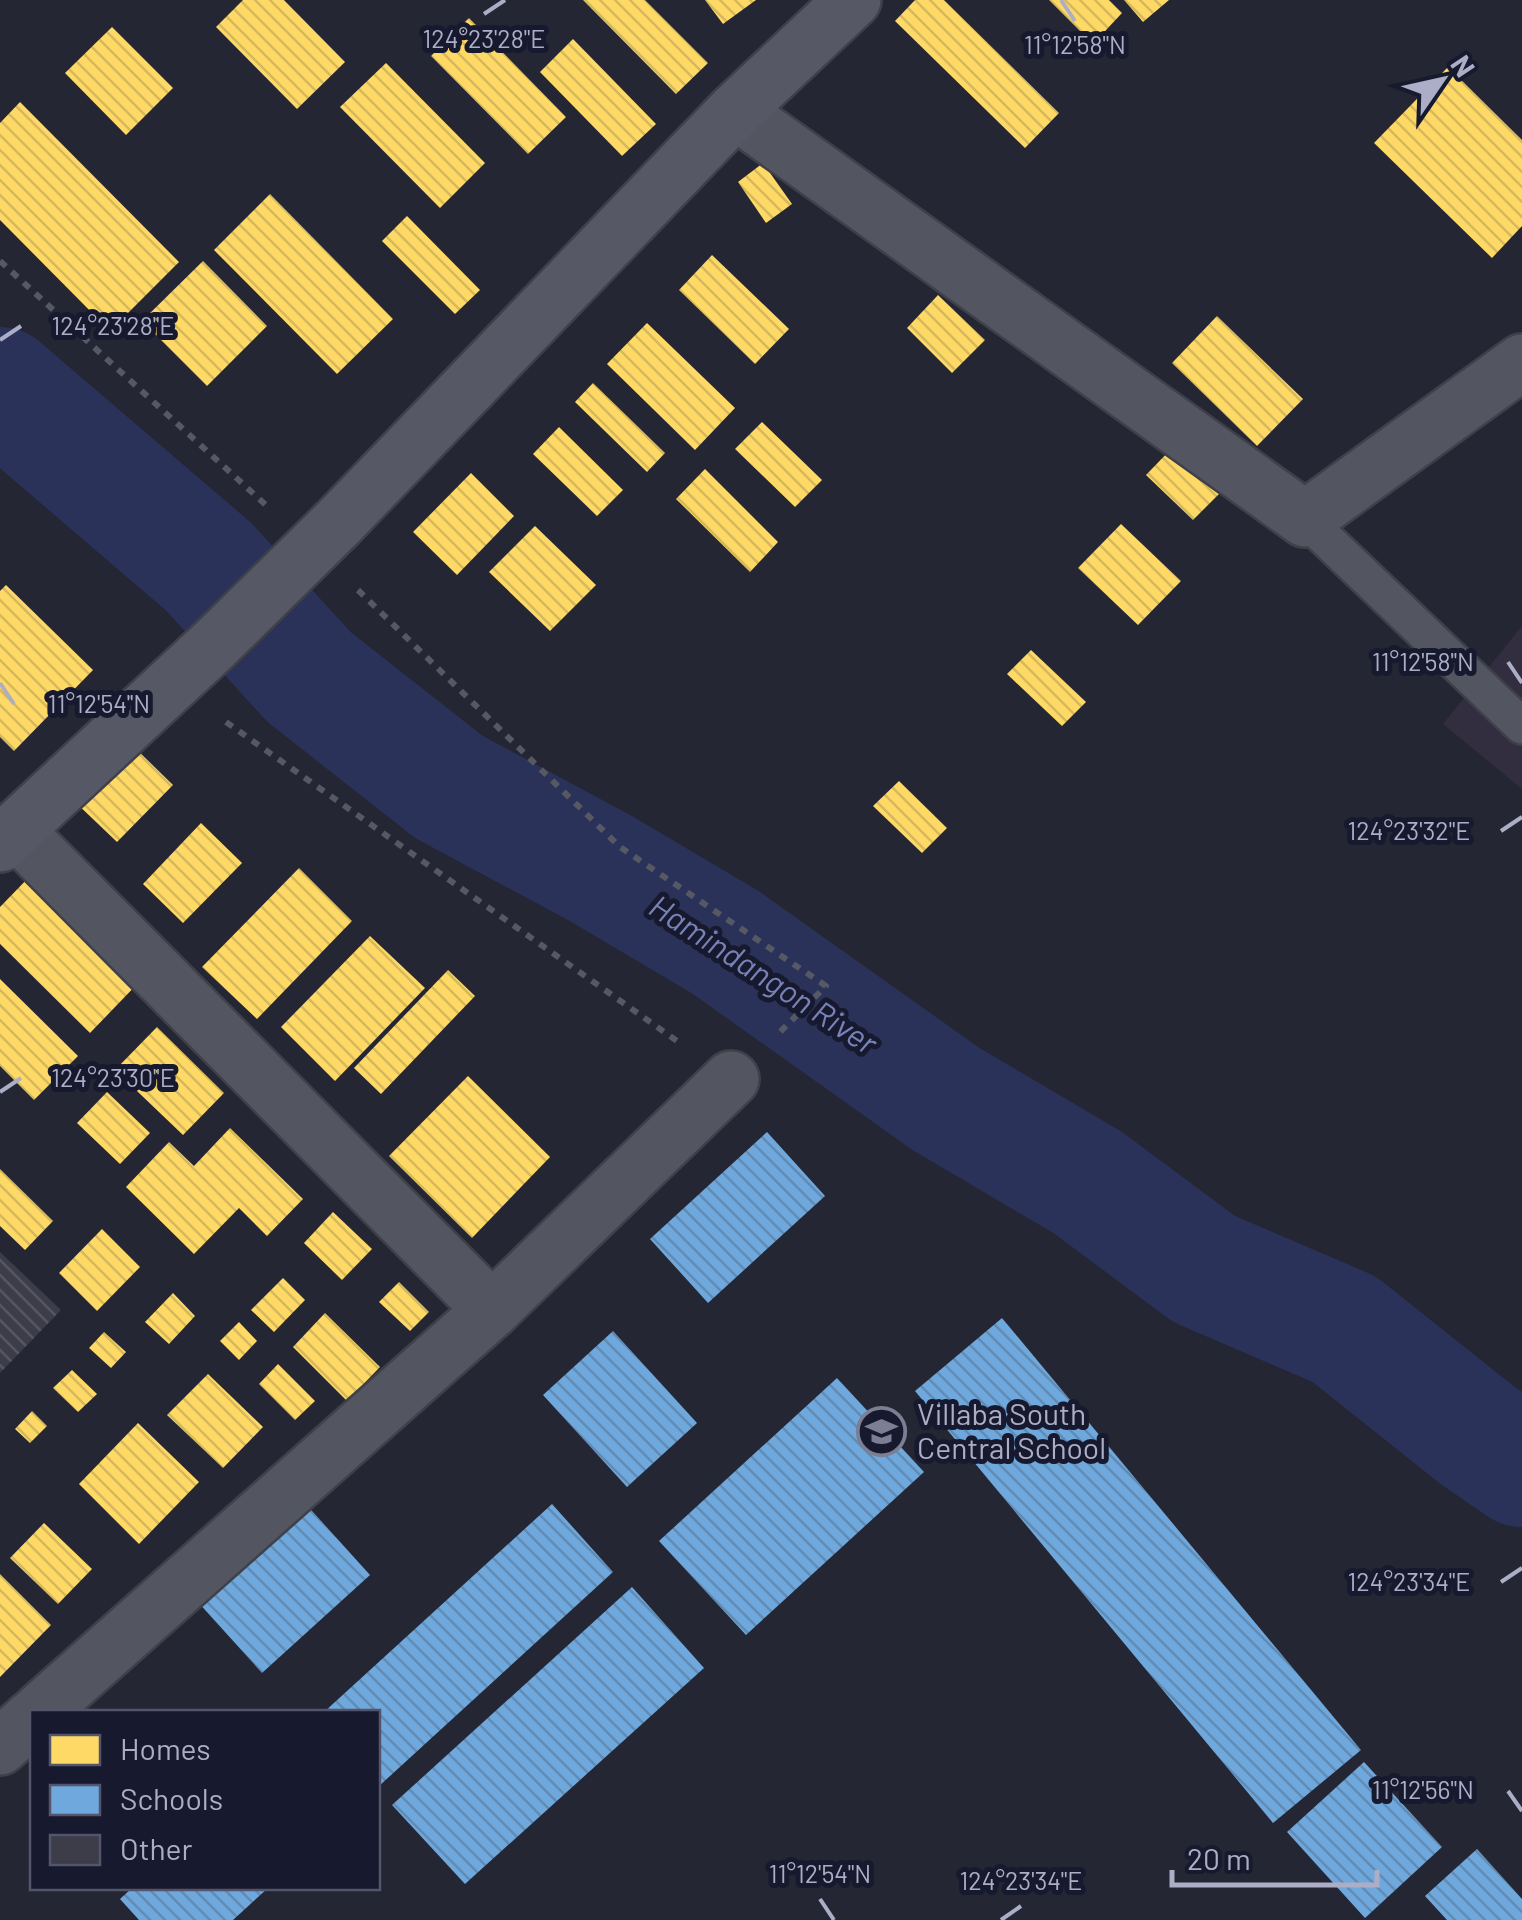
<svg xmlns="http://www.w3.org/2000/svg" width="1522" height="1920" font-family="Barlow,sans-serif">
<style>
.medical{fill:#332e3f}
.homes{fill:url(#homes-back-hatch)}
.schools{fill:url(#schools-back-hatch)}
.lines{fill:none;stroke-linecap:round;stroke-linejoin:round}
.river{stroke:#2b325a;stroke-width:122}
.building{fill:url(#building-back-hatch)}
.lane-casing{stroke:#3e404a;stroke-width:40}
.street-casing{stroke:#3e404a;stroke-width:60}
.secondary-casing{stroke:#3e404a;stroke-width:60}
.path{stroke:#565964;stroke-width:6;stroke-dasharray:8 8;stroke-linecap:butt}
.lane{stroke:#535561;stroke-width:35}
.street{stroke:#535561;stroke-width:55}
.secondary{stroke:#575866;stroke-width:55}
.secondary-bridge-casing{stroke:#3e404a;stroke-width:60;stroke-linecap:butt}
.secondary-bridge{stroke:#575866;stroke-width:55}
.ticks{fill:none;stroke:#abaec6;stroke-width:4}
.labels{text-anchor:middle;stroke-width:10;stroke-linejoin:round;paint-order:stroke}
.poi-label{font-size:30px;fill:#abaec6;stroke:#171a2e;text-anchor:start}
.water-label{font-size:32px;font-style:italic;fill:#7882b6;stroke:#171a2e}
.ticks-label{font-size:25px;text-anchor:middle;fill:#abaec6;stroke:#171a2e;stroke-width:10;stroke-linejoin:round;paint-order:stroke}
</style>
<defs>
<pattern id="homes-back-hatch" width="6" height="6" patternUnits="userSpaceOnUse" patternTransform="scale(2.5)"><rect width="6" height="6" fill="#ffd966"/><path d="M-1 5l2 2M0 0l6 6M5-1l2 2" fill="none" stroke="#d6b85d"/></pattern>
<pattern id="schools-back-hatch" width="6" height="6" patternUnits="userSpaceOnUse" patternTransform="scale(2.5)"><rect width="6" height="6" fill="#6fa8dc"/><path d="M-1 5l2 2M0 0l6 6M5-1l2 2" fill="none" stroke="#608bb4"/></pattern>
<pattern id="building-back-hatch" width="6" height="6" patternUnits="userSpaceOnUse" patternTransform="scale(2.5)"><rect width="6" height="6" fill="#3c3d49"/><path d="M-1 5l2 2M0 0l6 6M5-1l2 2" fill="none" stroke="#565662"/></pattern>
</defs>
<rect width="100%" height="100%" fill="#242633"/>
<path class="medical" d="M1522 626V789L1443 724Z"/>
<g class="homes">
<path d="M243 0H284L345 62 297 109 216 27Z"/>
<path d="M583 0H645L708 63 676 94Z"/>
<path d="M705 0H756L723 24Z"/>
<path d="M915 0H944L1059 113 1025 148 895 21Z"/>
<path d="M1049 0H1109L1122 13 1093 44Z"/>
<path d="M1124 0H1169L1143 22Z"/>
<path d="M469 18 566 117 528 154 431 56Z"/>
<path d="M112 27 173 88 126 135 65 73Z"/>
<path d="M573 39 656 124 622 156 540 72Z"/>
<path d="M386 63 485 163 440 208 340 107Z"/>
<path d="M1448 67 1522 140V226L1492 258 1374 143Z"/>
<path d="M20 102 179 262 110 331 0 220V123Z"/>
<path d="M763 163 792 204 766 223 738 182Z"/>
<path d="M270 194 393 319 337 374 214 250Z"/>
<path d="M407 216 480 290 455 314 382 241Z"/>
<path d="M712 255 789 329 755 364 679 290Z"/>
<path d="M203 261 267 326 207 386 142 321Z"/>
<path d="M938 295 985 340 952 373 907 328Z"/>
<path d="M1217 316 1303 399 1257 446 1172 363Z"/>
<path d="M647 323 735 408 695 450 607 364Z"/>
<path d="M593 383 665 453 647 472 575 402Z"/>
<path d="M762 422 822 480 795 507 735 449Z"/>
<path d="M559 427 623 490 597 516 533 454Z"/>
<path d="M1173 447 1220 493 1193 520 1146 475Z"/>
<path d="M705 469 778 542 750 572 676 499Z"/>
<path d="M471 473 514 516 457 575 413 532Z"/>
<path d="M1121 524 1181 581 1138 625 1078 568Z"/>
<path d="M535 526 596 585 550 631 489 572Z"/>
<path d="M6 585 93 670 14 751 0 737V591Z"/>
<path d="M1031 650 1086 702 1062 726 1007 674Z"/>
<path d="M129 742 173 785 117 842 72 799Z"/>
<path d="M899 781 947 828 922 853 873 806Z"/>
<path d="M201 823 242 863 183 923 143 884Z"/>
<path d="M299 868 352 921 257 1019 202 967Z"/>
<path d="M34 872 143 978 90 1033 0 944V907Z"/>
<path d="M370 936 425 988 335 1081 281 1027Z"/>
<path d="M448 970 475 996 381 1094 354 1068Z"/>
<path d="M0 979 78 1056 34 1100 0 1066Z"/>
<path d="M157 1027 224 1093 183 1135 115 1070Z"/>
<path d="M468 1076 550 1157 472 1238 389 1156Z"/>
<path d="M107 1092 150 1133 120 1164 77 1123Z"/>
<path d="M230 1128 303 1199 267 1236 239 1208 194 1254 126 1187 169 1142 194 1166Z"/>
<path d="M0 1169 53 1221 25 1250 0 1226Z"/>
<path d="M333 1212 372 1249 342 1280 304 1243Z"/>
<path d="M102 1229 140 1267 97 1311 59 1273Z"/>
<path d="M283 1278 305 1300 274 1332 251 1310Z"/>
<path d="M399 1282 429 1312 410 1331 379 1302Z"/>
<path d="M173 1293 195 1316 169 1344 145 1322Z"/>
<path d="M325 1313 380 1367 347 1401 293 1347Z"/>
<path d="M239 1322 257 1341 239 1360 220 1341Z"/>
<path d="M104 1332 126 1352 111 1368 89 1348Z"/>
<path d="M278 1364 315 1401 295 1420 259 1384Z"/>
<path d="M72 1370 97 1394 78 1412 53 1388Z"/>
<path d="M208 1374 263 1427 223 1468 167 1415Z"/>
<path d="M32 1411 47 1426 30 1443 15 1429Z"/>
<path d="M138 1423 199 1482 139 1544 79 1484Z"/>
<path d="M44 1523 92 1569 58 1604 10 1558Z"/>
<path d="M0 1574 51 1625 0 1677Z"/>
</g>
<g class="schools">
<path d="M767 1132 825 1196 708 1303 650 1239Z"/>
<path d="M1002 1318 1361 1750 1273 1823 915 1391Z"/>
<path d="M613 1331 697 1423 627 1487 543 1395Z"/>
<path d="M837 1378 924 1472 746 1635 659 1541Z"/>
<path d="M304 1502 370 1575 262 1673 197 1601Z"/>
<path d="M552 1504 613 1572 378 1787V1712H324Z"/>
<path d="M632 1587 704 1668 465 1884 392 1805Z"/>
<path d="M1364 1762 1442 1847 1365 1918 1287 1832Z"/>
<path d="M1477 1849 1522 1899V1920H1447L1425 1896Z"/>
<path d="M132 1888H268L233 1920H139L120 1899Z"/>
</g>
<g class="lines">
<path class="river" d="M0 388 209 567 309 677 449 787 600 868 725 942 946 1099 1087 1182 1204 1269 1344 1329 1477 1435 1522 1466"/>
</g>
<path class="building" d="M0 1252 61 1310 0 1373Z"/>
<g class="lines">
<defs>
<path id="lane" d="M1305 519 1522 726"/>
<g id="street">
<path d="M735 111 1305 519 1522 362"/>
<path d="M15 830 492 1310"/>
<path d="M39 1712 492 1310 731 1079"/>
<path d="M0 1747 32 1718"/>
</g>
<g id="secondary">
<path d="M339 522 735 111 853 0"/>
<path d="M0 844 215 644"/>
</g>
</defs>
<use href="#lane" class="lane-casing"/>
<use href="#street" class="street-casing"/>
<use href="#secondary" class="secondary-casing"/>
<g class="path">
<path d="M0 261 268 507"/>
<path d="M358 590 620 847 826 986 775 1037"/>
<path d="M226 722 677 1041"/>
</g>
<use href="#lane" class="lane"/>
<use href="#street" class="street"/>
<use href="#secondary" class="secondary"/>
<defs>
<path id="secondary-bridge" d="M215 644 339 522"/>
</defs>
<use href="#secondary-bridge" class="secondary-bridge-casing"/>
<use href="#secondary-bridge" class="secondary-bridge"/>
</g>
<path class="ticks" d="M1061 0 1075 21M484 14 505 0M0 340 21 326M1508 662 1522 683M0 683 14 704M1501 831 1522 817M0 1092 21 1078M1501 1582 1522 1568M1508 1791 1522 1811M820 1899 834 1920M1001 1920 1021 1906"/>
<defs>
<symbol id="school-ring" viewBox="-11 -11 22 22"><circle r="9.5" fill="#171a2e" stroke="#7c7e93" stroke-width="1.5"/><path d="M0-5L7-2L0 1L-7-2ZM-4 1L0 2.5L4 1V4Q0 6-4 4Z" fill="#7c7e93"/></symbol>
</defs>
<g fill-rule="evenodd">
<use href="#school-ring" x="854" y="1404" width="55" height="55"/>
</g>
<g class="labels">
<g class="poi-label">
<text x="917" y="1425">Villaba South<tspan x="917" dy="34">Central School</tspan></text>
</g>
<g class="water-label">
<text transform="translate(763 975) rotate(33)" y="11">Hamindangon River</text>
</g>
</g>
<g class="ticks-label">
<text x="484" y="48">124°23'28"E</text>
<text x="1075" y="54">11°12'58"N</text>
<text x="113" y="335">124°23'28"E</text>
<text x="1423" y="671">11°12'58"N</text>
<text x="99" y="713">11°12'54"N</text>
<text x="1409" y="840">124°23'32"E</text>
<text x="113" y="1087">124°23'30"E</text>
<text x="1409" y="1591">124°23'34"E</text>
<text x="1423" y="1799">11°12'56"N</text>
<text x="820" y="1883">11°12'54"N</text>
<text x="1021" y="1890">124°23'34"E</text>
</g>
<rect x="30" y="1710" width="350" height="180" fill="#171a2e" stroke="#52556b" stroke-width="2.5"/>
<rect x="50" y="1735" width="50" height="30" fill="#ffd966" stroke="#52556b" stroke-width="2.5"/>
<text x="120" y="1760" font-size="30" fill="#abaec6">Homes</text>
<rect x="50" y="1785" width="50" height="30" fill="#6fa8dc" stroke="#52556b" stroke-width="2.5"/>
<text x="120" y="1810" font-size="30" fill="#abaec6">Schools</text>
<rect x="50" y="1835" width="50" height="30" fill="#3c3d49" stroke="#52556b" stroke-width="2.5"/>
<text x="120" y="1860" font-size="30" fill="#abaec6">Other</text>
<g transform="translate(1442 80) rotate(56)" stroke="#171a2e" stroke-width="8" paint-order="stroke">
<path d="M0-8L18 38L0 25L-18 38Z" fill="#abaec6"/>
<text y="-15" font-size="28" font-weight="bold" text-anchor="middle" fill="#abaec6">N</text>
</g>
<path d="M1172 1870v15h205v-15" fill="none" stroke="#abaec6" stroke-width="5"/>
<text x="1187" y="1870" font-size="30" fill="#abaec6" stroke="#171a2e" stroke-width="8" paint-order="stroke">20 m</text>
</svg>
